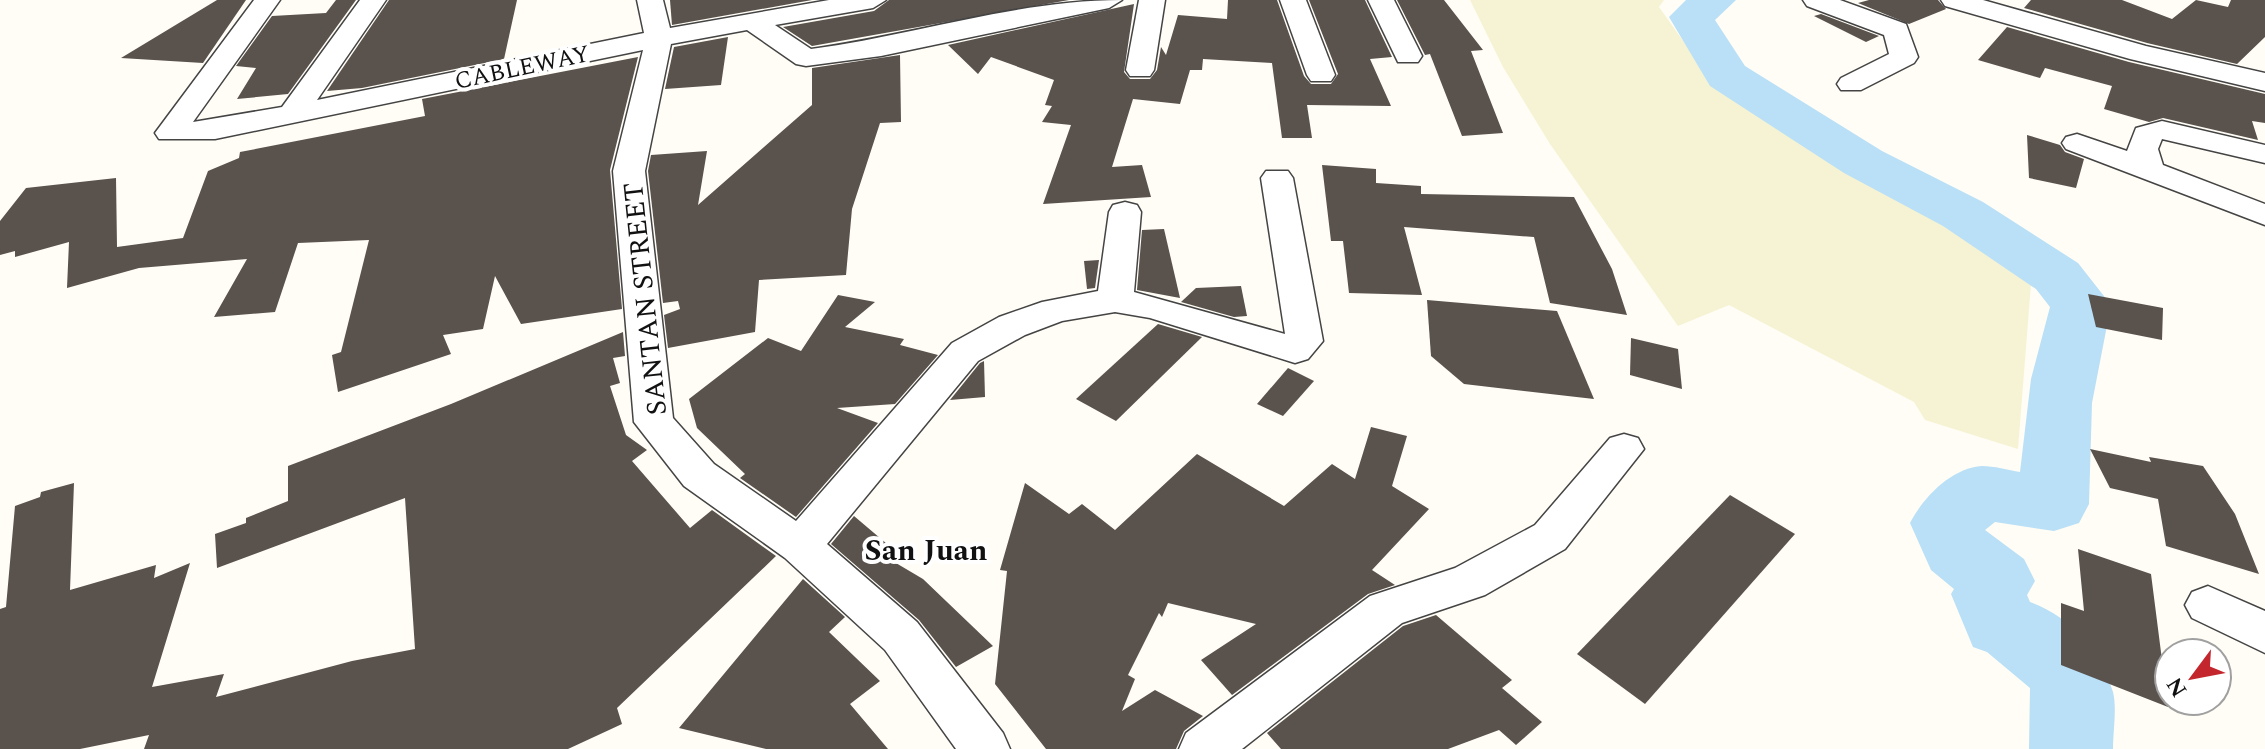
<svg xmlns="http://www.w3.org/2000/svg" width="2265" height="749" font-family="Spectral,serif">
<style>
.farmland{fill:#f6f3d4}
.lines{fill:none;stroke-linecap:round;stroke-linejoin:round}
.river{fill:#b9e0f7;fill-rule:evenodd}
.building{fill:#5a524d}
.street-casing{stroke:#444;stroke-width:3}
.street{fill:#fff;fill-rule:evenodd}
.labels{text-anchor:middle;stroke-width:8;stroke-linejoin:round;paint-order:stroke}
.far-street-label{font-size:24px;fill:#111;stroke:#fff}
.street-label{font-size:28px;fill:#111;stroke:#fff}
.neighbourhood-label{font-size:30px;font-weight:bold;fill:#111;stroke:#fff}
</style>
<rect width="100%" height="100%" fill="#fffdf5"/>
<path class="farmland" d="M1470 0H1664L1659 7 1711 80 1962 232 2031 284 2018 449 1925 420 1914 402 1729 305 1678 326 1550 144 1503 67Z"/>
<g class="lines">
<path class="river" d="M1686 0H1736L1715 20 1745 66 1882 151 1983 202 2078 263 2111 305 2092 403 2089 504 2079 523 2054 531 1995 522 1985 530 2024 559 2035 581 2027 595 2030 602C2070 616 2101 652 2113 692 2117 708 2113 732 2113 749H2029L2030 688 1987 652 1973 647 1951 594 1954 589 1931 570 1910 523C1923 498 1951 468 1982 466 1994 466 2008 470 2020 472L2031 379 2050 307 2036 289 1943 226 1844 173 1710 86 1669 17Z"/>
</g>
<g class="building">
<path d="M217 0H246L203 63 121 58Z"/>
<path d="M336 0H356L288 94 237 99 256 68 236 66 272 16 326 13Z"/>
<path d="M389 0H517L504 59 362 88 327 91Z"/>
<path d="M670 0H812L672 25Z"/>
<path d="M889 0H1069L812 46 783 27 874 11Z"/>
<path d="M1228 0H1277L1304 76 1311 84H1331L1338 74 1309 0H1365L1392 57 1370 59 1391 106 1307 105 1312 138H1282L1272 63 1203 59 1202 70H1190L1180 104 1133 99 1112 167 1142 165 1151 197 1043 204 1071 125 1042 122 1052 106 1045 105 1054 80 991 57 978 74 948 45 1134 4 1124 72 1130 79H1150L1157 70 1161 47 1166 55 1178 15 1227 19Z"/>
<path d="M1397 0H1444L1483 50 1471 51 1503 133 1462 136 1430 54 1425 55Z"/>
<path d="M1869 0H1938L1946 9 1909 24 1858 3Z"/>
<path d="M2031 0H2122L2172 19 2196 0 2228 7 2231 0H2265V37L2237 64 2147 43 2024 8Z"/>
<path d="M1821 14 1879 36 1866 42 1814 16Z"/>
<path d="M2007 27 2129 62 2265 94V123L2252 121 2258 140 2163 118 2149 122 2104 109 2112 86 2045 68 2040 78 1978 60Z"/>
<path d="M728 37 721 85 665 89 674 47Z"/>
<path d="M900 55 901 122 880 123 852 209 846 275 759 280 755 332 668 348 664 315 680 309 678 301 663 303 648 171 651 155 707 151 698 205 812 105V68Z"/>
<path d="M638 57 610 170 622 309 521 324 495 276 483 329 443 335 451 354 338 392 332 355 341 352 369 240 298 243 275 312 214 317 247 259 139 268 67 288 69 242 15 257V251L0 255V221L26 188 116 178 117 247 183 238 208 171 239 158 240 152 425 116 422 99Z"/>
<path d="M2027 135 2060 145 2065 152 2084 159 2076 188 2029 178Z"/>
<path d="M1322 165 1376 169V183L1421 186V194L1574 197 1612 269 1627 315 1550 303 1534 237 1404 227 1422 295 1349 293 1343 241H1331Z"/>
<path d="M1164 229 1180 298 1137 290 1142 230Z"/>
<path d="M1099 260 1095 288 1087 289 1084 261Z"/>
<path d="M1241 286 1247 316 1234 317 1181 302 1196 288Z"/>
<path d="M2088 294 2163 308 2162 340 2096 327Z"/>
<path d="M838 295 875 302 845 327 904 339 900 345 938 355 895 404 837 408 878 423 796 517 740 478 745 474 697 428 689 399 768 338 801 351Z"/>
<path d="M1427 300 1557 311 1594 399 1464 384 1431 356Z"/>
<path d="M1158 324 1202 337 1116 421 1076 399Z"/>
<path d="M623 332 625 356 613 358 620 383 610 386 626 435 647 450 632 461 690 528 712 510 776 556 617 708 622 724 568 749H144L149 735 80 749H0V609L6 607 15 506 40 497 41 492 74 483 70 590 156 565 154 578 190 563 152 687 224 674 216 697 352 661 415 649 405 498 217 568 215 534 246 523V518L288 501V466L451 404Z"/>
<path d="M1631 338 1678 349 1682 389 1630 375Z"/>
<path d="M984 361 985 397 950 400 980 363Z"/>
<path d="M1288 368 1314 381 1283 416 1257 404Z"/>
<path d="M1371 427 1407 436 1392 486 1429 509 1372 570 1395 585 1368 594 1232 695 1201 660 1256 624 1168 603 1162 617 1159 613 1128 675 1135 679 1122 711 1155 690 1203 716 1184 731 1176 749H1046L995 684 1007 571 1000 570 1025 483 1069 514 1082 504 1115 530 1197 454 1284 506 1332 464 1355 479Z"/>
<path d="M2090 449 2151 462 2149 457 2203 466 2235 514 2259 574 2166 546 2158 499 2110 488Z"/>
<path d="M1730 495 1795 534 1645 704 1577 654Z"/>
<path d="M854 516 887 544 879 553 923 579 993 646 956 667 919 620 831 544Z"/>
<path d="M2078 549 2151 574 2168 707 2061 665V603L2084 611Z"/>
<path d="M803 579 845 617 829 632 880 681 850 704 888 749H766L679 728Z"/>
<path d="M1436 615 1512 680 1502 688 1542 722 1516 745 1499 730 1448 749H1281L1267 733 1403 626Z"/>
</g>
<g class="lines">
<defs>
<g id="street">
<path d="M254 0H280L193 122 282 107 360 0H386L317 100 644 33 637 0H663L670 28 829 0H886L873 8 775 25 811 49C915 35 1018 0 1122 0L1109 8 881 56 806 66 796 64 747 30 671 44 645 171 673 418 714 464 796 521 952 343 999 317 1042 302 1098 291 1109 212 1113 205 1125 202 1137 205 1141 212 1134 292 1285 334 1261 178 1266 171H1288L1293 178 1323 341 1308 359 1295 363 1150 318 1115 312 1062 321 1025 335 978 361 827 544 917 622 1003 733 1010 749H956L885 650 785 558 684 486 634 422 613 171 643 50 215 139H159L155 133Z"/>
<path d="M1139 0H1165L1154 70 1150 76H1130L1126 70Z"/>
<path d="M1280 0H1306L1335 75 1331 81H1311L1307 75Z"/>
<path d="M1368 0H1394L1422 56 1418 62H1398Z"/>
<path d="M1803 0H1840L1906 24 1918 57 1914 63 1861 90H1841L1837 84 1841 78 1889 54 1884 35 1807 6Z"/>
<path d="M1941 0H1983L2146 46 2265 73V91L2130 59 1945 6Z"/>
<path d="M2162 121 2265 145V163L2162 139 2158 149 2163 165 2265 204V225L2066 149 2062 143 2066 137 2077 134 2127 151 2136 128Z"/>
<path d="M1624 434 1638 438 1644 449 1565 549 1485 595 1402 623 1242 749H1179L1186 733 1370 596 1455 568 1535 525 1610 438Z"/>
<path d="M2208 586 2265 611V653L2192 618 2185 605 2192 592Z"/>
</g>
</defs>
<use href="#street" class="street-casing"/>
<use href="#street" class="street"/>
</g>
<g class="labels">
<g class="far-street-label">
<text transform="translate(522 67) rotate(-12)" y="8">CABLEWAY</text>
</g>
<g class="street-label">
<text transform="translate(644 299) rotate(-96)" y="10">SANTAN STREET</text>
</g>
<g class="neighbourhood-label">
<text x="926" y="560">San Juan</text>
</g>
</g>
<g transform="translate(2193 677) rotate(238)"><circle r="38" fill="#ffffff" stroke="#a0a0a0" stroke-width="2"/>
<path d="M0-6L14 30L0 20L-14 30Z" fill="#c4262e"/>
<text y="-12" font-size="22" font-weight="bold" text-anchor="middle" fill="#111111">N</text>
</g>
</svg>
